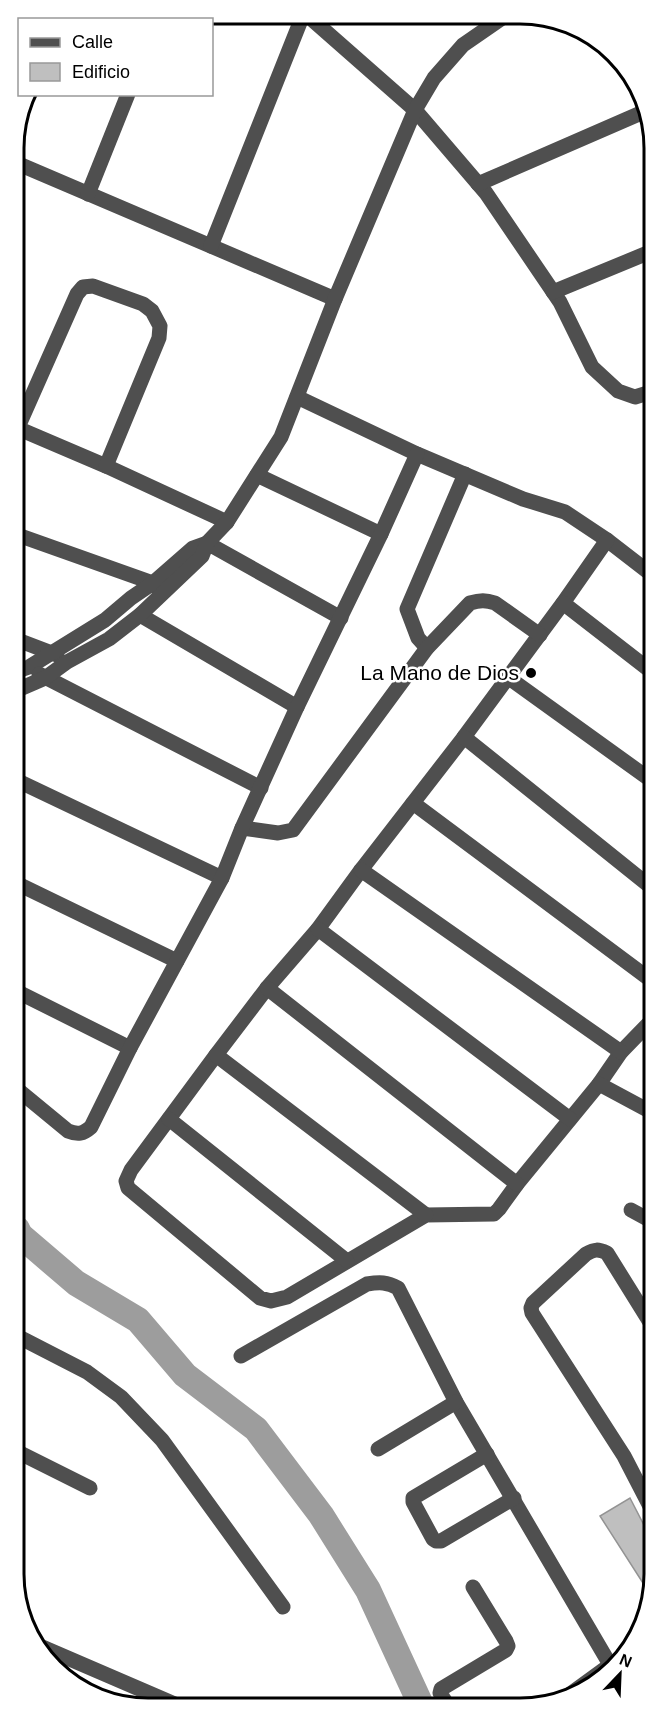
<svg xmlns="http://www.w3.org/2000/svg" width="668" height="1722" font-family="Arial,sans-serif">
<style>
.lines{fill:none;stroke-linecap:round;stroke-linejoin:round}
.river{stroke:#9d9d9d;stroke-width:26}
.building{fill:#bfbfbf;stroke:#939393;stroke-width:1.5}
.minor{stroke:#4f4f4f;stroke-width:15}
.poi-dot{fill:#000;stroke:#fff;stroke-width:2}
.labels{text-anchor:middle;stroke-width:5;stroke-linejoin:round;paint-order:stroke}
.poi-label{font-size:21px;fill:#000;stroke:#fff;text-anchor:end}
.rim{fill:none;stroke:#000;stroke-width:3}
</style>
<rect width="100%" height="100%" fill="#fff"/>
<g class="lines">
<path class="river" d="M17 1229 20 1235 76 1283 138 1320 185 1375 256 1429 321 1515 368 1590 421 1705"/>
</g>
<path class="building" d="M630 1498 647 1531 649 1530 654 1538V1582L650 1594 600 1516Z"/>
<g class="lines">
<g class="minor">
<path d="M307 15 415 110 486 193 560 302 592 367 618 391 635 397 651 392"/>
<path d="M159 20 162 14"/>
<path d="M14 162 335 299"/>
<path d="M478 184 648 110"/>
<path d="M88 194 128 94"/>
<path d="M211 246 303 15"/>
<path d="M553 292 650 252"/>
<path d="M297 397 417 454 523 499 565 512 607 540 651 574"/>
<path d="M17 428 106 466 227 522"/>
<path d="M15 434 77 294 83 287 93 286 143 304 152 311 160 326 159 338 106 466"/>
<path d="M257 475 381 534"/>
<path d="M15 534 153 583 157 588"/>
<path d="M607 540 563 603 464 737 361 870 318 929 267 988 216 1055 131 1170 126 1181 128 1188 260 1298 271 1301 287 1297 426 1215 494 1214 499 1209 517 1184 599 1084 621 1052 653 1019"/>
<path d="M563 603 652 672"/>
<path d="M140 615 297 707"/>
<path d="M15 639 57 655"/>
<path d="M427 648 418 638 407 609 465 474"/>
<path d="M15 672 29 667 105 620 131 598 153 583 193 548 207 543 341 618"/>
<path d="M39 674 261 788"/>
<path d="M509 678 652 781"/>
<path d="M15 691 45 678 67 662 109 639 140 615 202 556 207 543 227 522 281 437 335 299 415 110 434 78 463 45 505 16"/>
<path d="M464 737 652 888"/>
<path d="M16 780 222 878"/>
<path d="M413 803 652 981"/>
<path d="M242 828 278 833 293 830 427 648 470 603C480 600 486 600 495 603L540 635"/>
<path d="M361 870 621 1052"/>
<path d="M16 883 177 961"/>
<path d="M318 929 570 1119"/>
<path d="M267 988 517 1184"/>
<path d="M16 991 130 1048"/>
<path d="M216 1055 426 1215"/>
<path d="M599 1084 653 1113"/>
<path d="M17 1089 68 1131C78 1135 83 1134 91 1127L130 1048 222 878 242 828 297 707 381 534 417 454"/>
<path d="M169 1119 347 1261"/>
<path d="M631 1210 653 1222"/>
<path d="M653 1327 607 1253C598 1249 595 1249 586 1254L533 1303 531 1308 532 1313 624 1456 654 1514"/>
<path d="M17 1336 87 1372 121 1397 162 1440 283 1607"/>
<path d="M241 1356 367 1284C380 1282 387 1282 398 1288L456 1402 612 1668"/>
<path d="M378 1449 456 1402"/>
<path d="M18 1452 90 1488"/>
<path d="M487 1454 413 1498V1502L433 1539 436 1541H441L514 1498"/>
<path d="M42 1647 179 1706"/>
<path d="M566 1697 610 1665"/>
<path d="M447 1704 440 1693 441 1689 506 1650 508 1646 506 1641 473 1587"/>
</g>
</g>
<circle class="poi-dot" cx="531" cy="673" r="6"/>
<g class="labels">
<g class="poi-label">
<text x="519" y="680">La Mano de Dios</text>
</g>
</g>
<path d="M0 0H668V1722H0ZM148 24H520A124 124 0 0 1 644 148V1574A124 124 0 0 1 520 1698H148A124 124 0 0 1 24 1574V148A124 124 0 0 1 148 24Z" fill="#fff" fill-rule="evenodd"/>
<path class="rim" d="M148 24H520A124 124 0 0 1 644 148V1574A124 124 0 0 1 520 1698H148A124 124 0 0 1 24 1574V148A124 124 0 0 1 148 24Z"/>
<rect x="18" y="18" width="195" height="78" fill="#ffffff" stroke="#999999" stroke-width="1.5"/>
<rect x="30" y="38" width="30" height="9" fill="#4f4f4f" stroke="#999999" stroke-width="1.5"/>
<text x="72" y="48" font-size="18" fill="#000000">Calle</text>
<rect x="30" y="63" width="30" height="18" fill="#bfbfbf" stroke="#999999" stroke-width="1.5"/>
<text x="72" y="78" font-size="18" fill="#000000">Edificio</text>
<g transform="translate(620 1674) rotate(23)" stroke="#ffffff" stroke-width="4.5" paint-order="stroke">
<path d="M0-4.5L10 22L0 15L-10 22Z" fill="#000000"/>
<text y="-9" font-size="16" font-weight="bold" text-anchor="middle" fill="#000000">N</text>
</g>
</svg>
